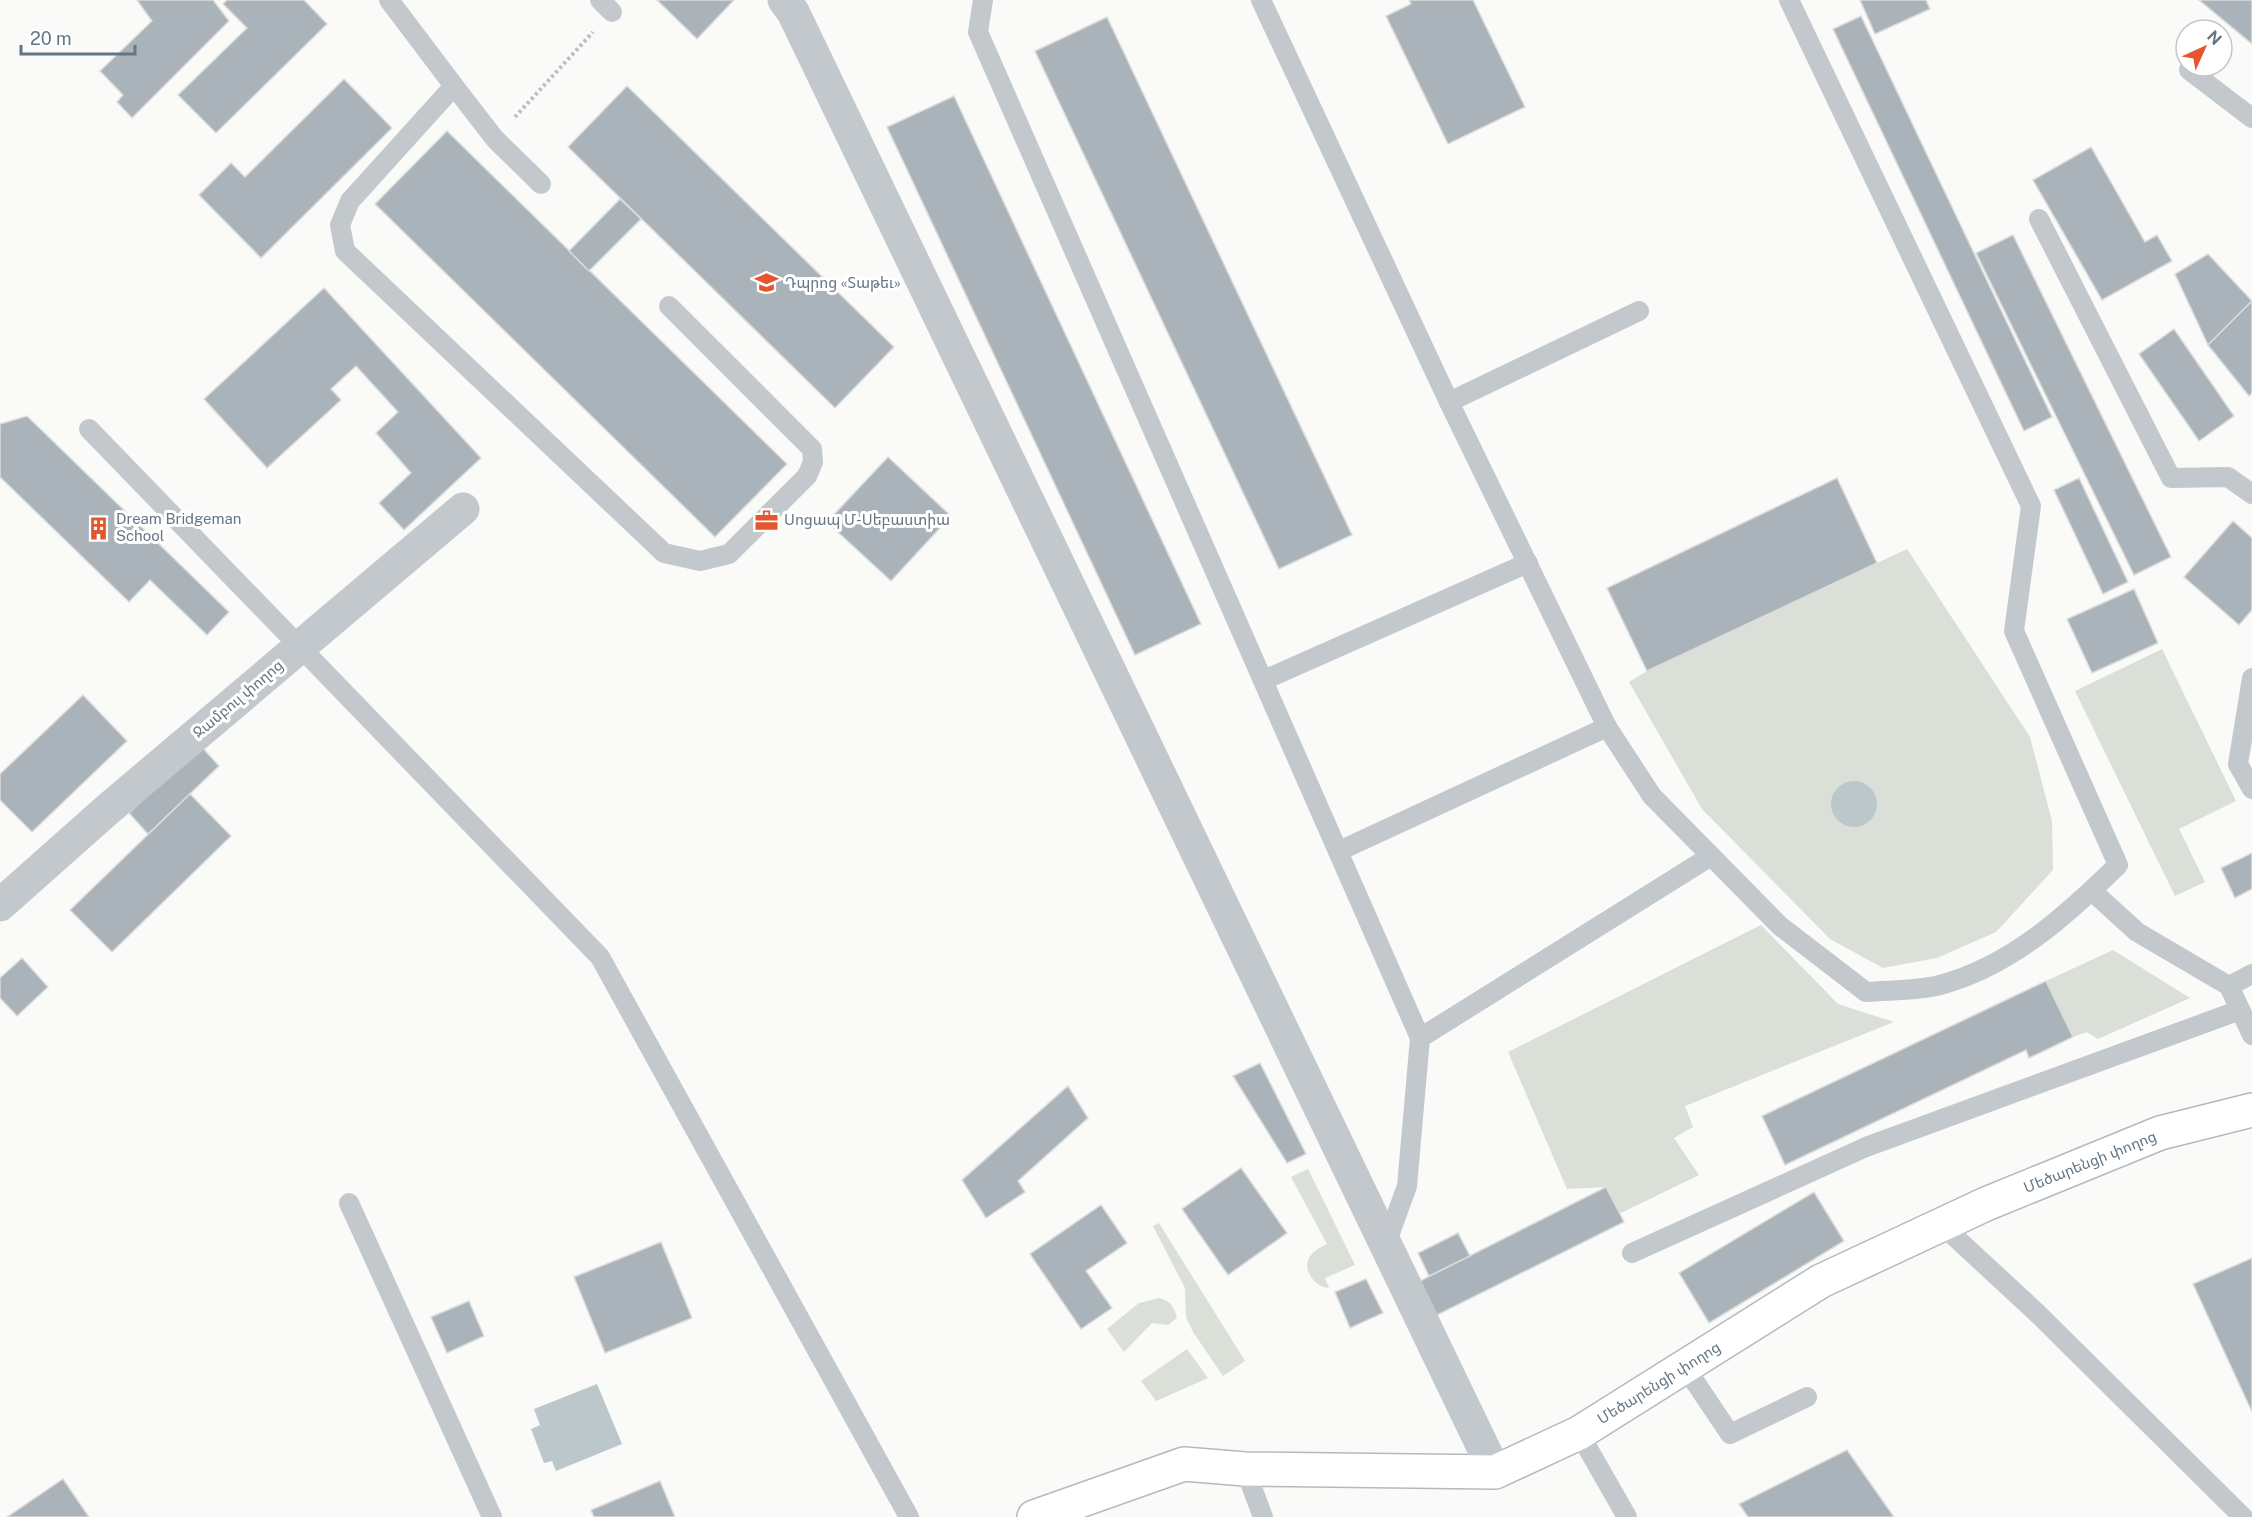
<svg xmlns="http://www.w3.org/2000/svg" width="2252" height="1517" font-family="'Public Sans','Noto Sans Armenian',sans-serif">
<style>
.green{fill:#dadfd7}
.water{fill:#bbc7cb}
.building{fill:#aab3b9;stroke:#dcdcda;stroke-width:1.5}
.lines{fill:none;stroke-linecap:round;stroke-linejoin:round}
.secondary-casing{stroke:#b3babf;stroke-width:36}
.path{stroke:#bbbfc2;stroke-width:4;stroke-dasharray:3 3;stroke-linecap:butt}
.lane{stroke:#c3c8cc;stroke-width:20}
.street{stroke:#c3c8cc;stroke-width:33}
.secondary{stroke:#fff;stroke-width:33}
.labels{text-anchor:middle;stroke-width:6;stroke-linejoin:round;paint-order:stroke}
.poi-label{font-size:15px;fill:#657683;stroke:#fff;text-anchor:start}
.street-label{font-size:15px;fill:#657683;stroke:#fff}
</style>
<rect width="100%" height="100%" fill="#fafaf8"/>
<g class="green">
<path d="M1907 549 2030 737 2052 821 2053 870 1996 932 1937 958 1883 968 1830 939 1702 809 1629 682 1647 671Z"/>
<path d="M2162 649 2236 801 2179 829 2205 882 2175 896 2075 691Z"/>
<path d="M1761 925 1838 1004 1894 1022 1685 1106 1693 1127 1674 1138 1699 1175 1619 1214 1606 1187 1567 1189 1508 1052Z"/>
<path d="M2113 950 2190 998 2098 1039 2087 1032 2073 1037 2046 981Z"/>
<path d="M1308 1169 1355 1265 1325 1278 1329 1288C1322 1287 1317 1285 1312 1278 1300 1261 1312 1251 1327 1244L1291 1177Z"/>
<path d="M1159 1223 1245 1361 1223 1376 1193 1332 1186 1317 1185 1288 1153 1226Z"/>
<path d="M1159 1298C1170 1300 1174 1307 1177 1318L1168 1325 1152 1323 1124 1352 1107 1329 1139 1303Z"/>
<path d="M1187 1349 1208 1378 1156 1401 1141 1381Z"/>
</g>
<g class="water">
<circle cx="1854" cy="804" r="23"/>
<path d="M597 1384 622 1444 556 1471 552 1461 544 1463 531 1429 540 1425 534 1409Z"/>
</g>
<g class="building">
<path d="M137 0H213L229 21 132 118 117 102 123 95 100 71 152 21Z"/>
<path d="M227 0H304L327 24 216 133 178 95 247 28 223 4Z"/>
<path d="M657 0H734L697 39Z"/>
<path d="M1409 0H1473L1525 107 1448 144 1386 16 1411 4Z"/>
<path d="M1860 0H1926L1930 9 1875 34Z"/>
<path d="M2199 0H2252V44Z"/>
<path d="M1861 16 2052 417 2024 431 1833 29Z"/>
<path d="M1107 17 1352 535 1279 569 1035 51Z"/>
<path d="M344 79 392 128 261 258 199 195 231 163 245 177Z"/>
<path d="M627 86 894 347 835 408 568 147Z"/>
<path d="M954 96 1201 624 1135 655 887 127Z"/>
<path d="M447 131 787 464 715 537 375 204Z"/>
<path d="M2091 147 2145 242 2157 235 2172 261 2102 300 2033 180Z"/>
<path d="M620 199 641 219 589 271 569 251Z"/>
<path d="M2013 235 2171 557 2134 575 1976 253Z"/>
<path d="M2208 254 2252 301 2208 345 2175 274Z"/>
<path d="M324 288 481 458 404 530 379 503 411 473 376 433 398 412 356 366 331 389 341 400 267 468 204 399Z"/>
<path d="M2252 301V393L2249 396 2208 345Z"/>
<path d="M2174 329 2234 416 2199 441 2139 354Z"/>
<path d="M27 416 229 612 207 635 150 580 129 602 0 477V424Z"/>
<path d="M888 457 951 516 891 581 827 522Z"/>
<path d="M1837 478 1877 563 1647 671 1607 588Z"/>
<path d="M2079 478 2128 582 2103 594 2054 490Z"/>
<path d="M2233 521 2252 538V610L2239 625 2184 577Z"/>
<path d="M2134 589 2158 643 2092 673 2067 619Z"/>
<path d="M83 695 127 741 32 832 0 800V774Z"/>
<path d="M200 745 219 766 148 834 129 813Z"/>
<path d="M190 794 231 836 112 952 70 910Z"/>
<path d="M2252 853V889L2235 898 2221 868Z"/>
<path d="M22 958 48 987 17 1016 0 998V978Z"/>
<path d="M2046 981 2073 1037 2029 1058 2026 1050 1785 1165 1762 1116Z"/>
<path d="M1260 1063 1306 1154 1287 1163 1233 1076Z"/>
<path d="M1068 1086 1088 1118 1018 1181 1025 1192 986 1218 962 1180Z"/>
<path d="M1241 1168 1287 1233 1228 1275 1182 1209Z"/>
<path d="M1606 1187 1624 1222 1437 1315 1420 1281Z"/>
<path d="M1814 1192 1844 1241 1709 1323 1679 1273Z"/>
<path d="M1101 1205 1127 1243 1086 1271 1112 1308 1081 1329 1030 1254Z"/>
<path d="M1458 1233 1470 1256 1429 1276 1418 1253Z"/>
<path d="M661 1242 692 1318 605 1353 574 1277Z"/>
<path d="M2252 1258V1412L2193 1284Z"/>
<path d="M1366 1279 1383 1313 1350 1328 1335 1292Z"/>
<path d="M469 1301 484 1336 447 1353 431 1317Z"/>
<path d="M1847 1450 1894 1517H1748L1739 1504Z"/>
<path d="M63 1479 89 1517H7Z"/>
<path d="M660 1481 675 1517H594L591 1510Z"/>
</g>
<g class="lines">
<defs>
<path id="secondary" d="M1034 1517 1184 1464 1245 1469 1495 1472 1579 1433 1821 1281 1986 1204 2160 1133 2252 1110"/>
</defs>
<use href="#secondary" class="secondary-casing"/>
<path class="path" d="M515 117 593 32"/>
<g class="lane">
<path d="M389 0 454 86 350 201 340 225 345 251 664 553 700 561 729 554 807 476 813 462 812 449 669 306"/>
<path d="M600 0 612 12"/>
<path d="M983 0 978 32 1420 1038"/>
<path d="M1261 0 1449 402 1607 727 1652 796 1780 926 1866 992C1888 990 1918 991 1940 985 2011 966 2067 915 2118 865L2014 631 2031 506 1789 0"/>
<path d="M2189 70 2252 118"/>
<path d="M454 86 495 139 541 184"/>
<path d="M2039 219 2171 478 2228 477 2252 494"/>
<path d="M1449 402 1639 311"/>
<path d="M89 429 600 957 909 1517"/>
<path d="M2252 678 2238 764 2252 789"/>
<path d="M1264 680 1528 563"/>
<path d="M1339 851 1607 727"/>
<path d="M2092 891 2137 932 2229 986 2252 1035"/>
<path d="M2229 986 2252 974"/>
<path d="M349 1203 492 1517"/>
<path d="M1942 1225 2037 1313 2243 1517"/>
<path d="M1386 1244 1407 1186 1420 1038 1711 856"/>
<path d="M1632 1253 1866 1147 2240 1010"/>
<path d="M1685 1367 1730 1434 1807 1397"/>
<path d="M1579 1433 1627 1517"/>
<path d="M1245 1469 1263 1517"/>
</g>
<g class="street">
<path d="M784 0 793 12 1495 1472"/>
<path d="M0 905 107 810 463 509"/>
</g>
<use href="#secondary" class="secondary"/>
</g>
<defs>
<symbol id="school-bare" viewBox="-9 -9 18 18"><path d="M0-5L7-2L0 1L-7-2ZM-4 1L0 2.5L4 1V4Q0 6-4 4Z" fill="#e4572e" stroke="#fff" stroke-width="2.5" paint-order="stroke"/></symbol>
<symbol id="office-bare" viewBox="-9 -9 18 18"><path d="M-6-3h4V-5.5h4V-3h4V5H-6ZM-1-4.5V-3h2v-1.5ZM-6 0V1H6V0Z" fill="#e4572e" stroke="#fff" stroke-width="2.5" paint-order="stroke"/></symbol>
<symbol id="building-bare" viewBox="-9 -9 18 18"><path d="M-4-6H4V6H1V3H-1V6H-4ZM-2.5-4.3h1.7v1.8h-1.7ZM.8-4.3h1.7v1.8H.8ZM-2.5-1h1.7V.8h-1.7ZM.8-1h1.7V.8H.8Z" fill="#e4572e" stroke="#fff" stroke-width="2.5" paint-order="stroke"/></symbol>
</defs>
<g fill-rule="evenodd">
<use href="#school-bare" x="750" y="266" width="33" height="33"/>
<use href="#office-bare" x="750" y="504" width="33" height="33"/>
<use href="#building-bare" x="82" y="512" width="33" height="33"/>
</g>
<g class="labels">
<g class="poi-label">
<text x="785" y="288">Դպրոց «Տաթեւ»</text>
<text x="116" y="524">Dream Bridgeman<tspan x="116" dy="17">School</tspan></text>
<text x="784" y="525">Սոցապ Մ-Սեբաստիա</text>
</g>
<g class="street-label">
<text transform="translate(238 699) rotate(-40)" y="5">Ջամբուլ փողոց</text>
<text transform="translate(2090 1162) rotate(-22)" y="5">Մեծարենցի փողոց</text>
<text transform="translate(1659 1383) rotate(-32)" y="5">Մեծարենցի փողոց</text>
</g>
</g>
<g transform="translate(2204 48) rotate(45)"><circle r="28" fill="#ffffff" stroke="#c1c8cd" stroke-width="1.5"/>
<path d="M0-4.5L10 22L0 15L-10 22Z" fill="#e4572e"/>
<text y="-9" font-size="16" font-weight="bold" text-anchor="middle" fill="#657683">N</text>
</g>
<path d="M21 45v9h114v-9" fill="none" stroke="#657683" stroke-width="3"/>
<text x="30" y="45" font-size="18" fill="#657683" stroke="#ffffff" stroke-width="4.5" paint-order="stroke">20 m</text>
</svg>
